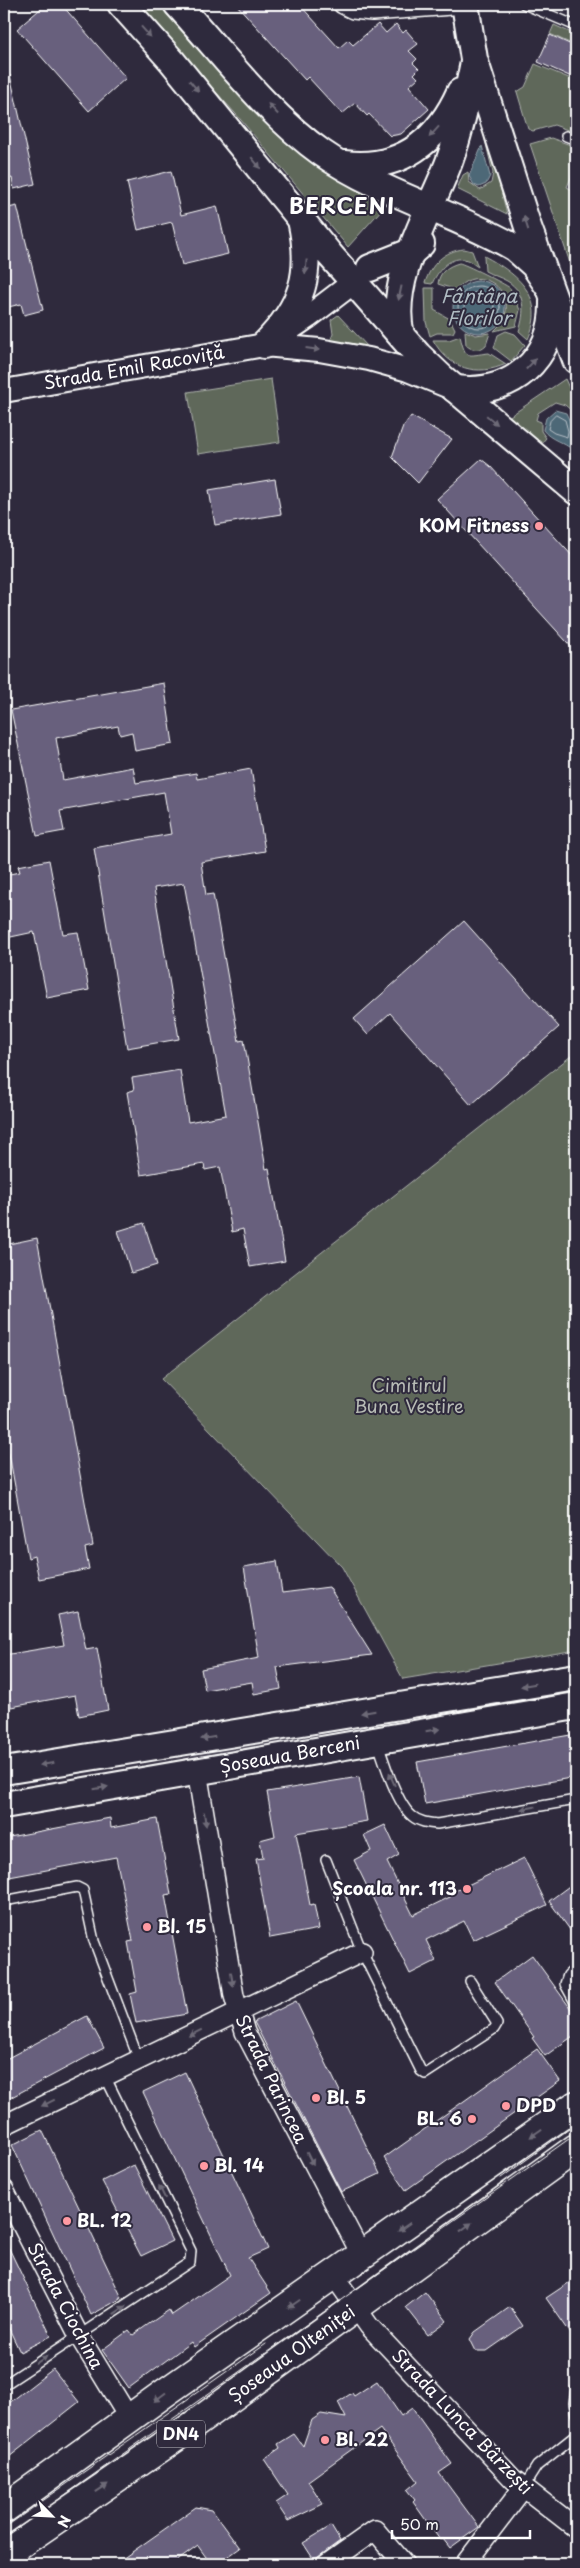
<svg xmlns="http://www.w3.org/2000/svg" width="580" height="2568" font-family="'Playpen Sans',sans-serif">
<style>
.green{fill:#5e675a;stroke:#aeb3ac}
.water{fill:#4e6777;stroke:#95a4ad}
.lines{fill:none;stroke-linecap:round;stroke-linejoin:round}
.shore{stroke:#b8c2c9;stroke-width:1}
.building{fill:#68607d;stroke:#fff}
.service-casing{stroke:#fff;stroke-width:12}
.minor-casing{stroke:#fff;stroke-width:22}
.tertiary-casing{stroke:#fff;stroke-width:26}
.secondary-casing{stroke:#fff;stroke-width:30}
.primary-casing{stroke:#fff;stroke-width:31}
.service{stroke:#2f2a3d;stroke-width:9}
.minor{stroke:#2f2a3d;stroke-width:19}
.tertiary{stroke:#2f2a3d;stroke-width:22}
.secondary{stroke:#2f2a3d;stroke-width:26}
.primary{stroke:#2f2a3d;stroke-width:28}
.tram{stroke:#fff;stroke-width:1}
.oneway{fill:#6d6a77}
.poi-dot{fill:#ff9aa2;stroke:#2f2a3d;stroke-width:2}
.labels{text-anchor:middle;stroke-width:4;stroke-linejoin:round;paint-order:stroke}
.shield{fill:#2f2a3d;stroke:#c1bfc5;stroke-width:1}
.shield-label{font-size:16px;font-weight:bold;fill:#fff}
.street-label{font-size:18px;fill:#fff;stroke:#2f2a3d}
.poi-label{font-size:18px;font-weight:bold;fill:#fff;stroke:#2f2a3d;text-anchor:start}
.park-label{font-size:18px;fill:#b7bbb5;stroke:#2f2a3d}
.water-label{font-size:19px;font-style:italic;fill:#afbbc2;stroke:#2f2a3d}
.district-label{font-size:22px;font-weight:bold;letter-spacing:1px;fill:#fff;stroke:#2f2a3d}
</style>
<rect width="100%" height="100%" fill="#2f2a3d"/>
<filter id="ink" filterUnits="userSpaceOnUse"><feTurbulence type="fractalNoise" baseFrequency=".02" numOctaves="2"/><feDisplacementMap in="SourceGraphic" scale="10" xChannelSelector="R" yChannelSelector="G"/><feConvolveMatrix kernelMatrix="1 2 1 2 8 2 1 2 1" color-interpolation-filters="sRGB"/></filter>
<g filter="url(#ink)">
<g class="green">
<path d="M136 4H160L260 114 317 165 384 207 348 247 235 113Z"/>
<path d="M554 25 576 35V46L550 34Z"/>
<path d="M535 64 576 81V133L554 125 533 131 528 129 517 92 525 87Z"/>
<path d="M487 135 507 214 457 189 463 175 468 172 469 182 480 190 491 183 493 173 485 140Z"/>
<path d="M551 138 576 147V166L567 187 576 192V264L571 266 530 144Z"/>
<path d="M464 249 472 251 478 267C474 265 470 260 464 259 448 257 437 272 432 284L425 283C431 264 444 251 464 249Z"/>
<path d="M484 256C518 274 547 298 528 339L519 331C525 313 526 292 507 281 500 277 492 275 485 271Z"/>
<path d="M459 263C463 263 505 284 510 288L520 310 516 326 494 331C529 300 481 258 456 290L438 284C439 272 448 266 459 263Z"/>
<path d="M425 288H434V310L450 319 455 329 453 333H437L430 336 426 322Z"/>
<path d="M338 315 368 347 330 341 333 334 331 320Z"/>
<path d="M465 331 476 335 490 333 486 345C480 351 472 351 466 345Z"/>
<path d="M506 331 515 334 525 345 511 361 494 348 498 335Z"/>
<path d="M460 336C466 361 467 355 489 353L506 364C477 377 449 369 433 340H449Z"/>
<path d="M271 379 280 442 198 454 188 392Z"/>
<path d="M565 379 576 403V411L574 413 565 405 555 402 538 413 536 420 541 422V431L546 438 540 445 507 418Z"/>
<path d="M576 1052V1650L403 1679 342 1567 161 1379Z"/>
</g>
<g class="water">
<path d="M482 146 490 176 486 184 479 187 474 185 469 176Z"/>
<circle cx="479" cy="307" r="26"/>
<path d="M555 410 566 413 572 426 573 450C564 442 550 440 543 430L546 418Z"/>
</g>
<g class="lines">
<g class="shore">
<circle cx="479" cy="307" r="21"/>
<circle cx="479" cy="307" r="15"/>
<path d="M556 415 565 420 568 431 567 437 554 433 548 429 550 421Z"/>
</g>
</g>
<g class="building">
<path d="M46 4H61L126 78 89 111 17 29Z"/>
<path d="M236 4H299L339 48 348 40 353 45 378 24 386 33 396 24 403 33 406 30 418 44 409 51 417 59 413 63 419 69 414 74 418 78 409 86 429 109 401 134 390 136 369 114 367 116 355 103 342 114 308 77 305 80Z"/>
<path d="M550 35 576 47V79L538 62Z"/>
<path d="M10 75 35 184 14 189 12 178 4 180V76Z"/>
<path d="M171 171 181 215 217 206 228 254 182 265 172 222 138 230 127 182Z"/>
<path d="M17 206 43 310 24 315 21 304 4 308V209Z"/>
<path d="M411 416 452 439 418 483 392 457 403 427Z"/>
<path d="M481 459 490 466 576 560V652L437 499Z"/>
<path d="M275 479 281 514 215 525 209 490Z"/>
<path d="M164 683 173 744 135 751 132 732 120 735 118 726 56 738 63 780 133 767 136 783 196 773 197 779 251 769 265 851 201 862 206 895 213 894 239 1041 244 1040 266 1169 269 1168 285 1261 250 1267 243 1229 232 1232 220 1167 205 1170 204 1164 141 1175 127 1092 134 1090 132 1078 180 1070 188 1122 226 1115 184 883 154 888 179 1039 127 1048 94 848 171 834 164 792 60 811 64 831 37 836 11 710Z"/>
<path d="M49 860 63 934 78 932 89 990 47 998 34 932 6 938 4 875 20 872 18 866Z"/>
<path d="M464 921 559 1027 471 1105 390 1013 367 1034 354 1019Z"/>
<path d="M144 1223 157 1265 131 1273 118 1231Z"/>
<path d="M37 1238 93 1546 85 1548 89 1569 39 1579 34 1556 28 1558 4 1426V1245Z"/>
<path d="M277 1561 282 1593 329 1587 372 1655 277 1667 281 1689 254 1694 252 1682 205 1690 201 1669 259 1658 244 1567Z"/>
<path d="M78 1611 86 1650 97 1648 108 1710 79 1716 75 1695 11 1707 4 1655 64 1645 58 1615Z"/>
<path d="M576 1734V1777L425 1804 417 1762Z"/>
<path d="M359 1777 367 1821 296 1833 310 1905 314 1904 319 1929 270 1938 256 1859 263 1858 260 1840 275 1836 267 1792Z"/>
<path d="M110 1818 111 1828 157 1819 171 1894 165 1895 187 2014 136 2023 130 1994 137 1992 128 1942 133 1941 116 1857 4 1878V1838Z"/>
<path d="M385 1825 399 1855 387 1862 413 1915 452 1896 451 1893 524 1858 547 1905 473 1940 464 1921 426 1940 436 1961 410 1974 354 1860 371 1851 364 1835Z"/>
<path d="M576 1881V1938L549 1901Z"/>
<path d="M532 1955 576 2016V2034L545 2056 532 2038 534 2037 495 1982Z"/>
<path d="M296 2001 380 2174 341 2192 254 2022Z"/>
<path d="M87 2016 104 2048 4 2101V2060Z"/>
<path d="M537 2049 560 2081 406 2190 384 2158Z"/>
<path d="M185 2072 268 2249 248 2258 271 2293 194 2347 191 2342 129 2388 102 2350 129 2330 133 2335 169 2310 172 2315 230 2275 143 2092Z"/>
<path d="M42 2130 122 2298 91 2315 12 2145Z"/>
<path d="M134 2165 172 2241 141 2256 102 2181Z"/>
<path d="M4 2238 51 2336 20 2352 4 2318Z"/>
<path d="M576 2278V2341L546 2298Z"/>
<path d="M425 2292 447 2321 428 2335 406 2307Z"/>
<path d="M510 2307 523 2326 487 2351H476L470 2339 475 2332Z"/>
<path d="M53 2369 79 2402 4 2461V2407Z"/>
<path d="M377 2381 401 2416 412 2408 452 2464 439 2473 479 2527 450 2548 443 2539 440 2540 413 2502 415 2500 407 2490 418 2481 380 2429 308 2481 323 2504 288 2521 276 2503 288 2495 264 2459 280 2448 278 2444 294 2434 303 2446 312 2420 321 2414 346 2418 338 2402 352 2393 354 2396Z"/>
<path d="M196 2507 212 2510 240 2548 218 2564H211L198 2546 173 2564H115Z"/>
<path d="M331 2526 340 2541 314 2560 303 2543Z"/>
</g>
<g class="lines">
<defs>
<g id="service">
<path d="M524 4 576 26"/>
<path d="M566 136 576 140"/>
<path d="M378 1743C384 1762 397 1804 412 1816 419 1822 428 1823 437 1824L576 1800"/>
<path d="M326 1860 362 1952 421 2071 425 2074 494 2029 497 2024 470 1981"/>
<path d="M4 1901 77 1887 83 1890 94 1941 139 2060"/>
<path d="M576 1968 568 1975 565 1984 576 2004"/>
<path d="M4 2385 190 2262 191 2251 105 2076"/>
<path d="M576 2389 574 2403 576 2414"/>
<path d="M523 2488 537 2466 576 2435"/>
</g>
<g id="minor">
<path d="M343 4 353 9 372 11 465 4"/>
<path d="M197 1771 234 1996 245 2032 362 2256"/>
<path d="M4 2125 362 1952"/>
<path d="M4 2190 79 2336 130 2420"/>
<path d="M334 2276 369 2326 513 2479 576 2528"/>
<path d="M327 2564 375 2530 404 2564"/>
<path d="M465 2564 523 2488"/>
</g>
<g id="tertiary">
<path d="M274 340 308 317 354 282"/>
<path d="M4 391 264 345 319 350 369 359 408 370 447 386"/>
</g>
<g id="secondary">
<path d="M121 4 172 61 330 255 418 355 441 377 576 491"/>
<path d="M177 4C221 52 268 115 322 153 381 194 453 212 515 248L534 265 548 286"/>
<path d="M465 4 474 59 528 227 576 360"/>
<path d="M344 164C400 171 438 141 460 92"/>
<path d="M370 268 413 251 421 244"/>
<path d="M401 335C387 281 430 212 449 162 461 129 467 96 474 62"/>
<path d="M264 345C303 306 313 273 301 220"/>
<path d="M455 389C511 396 554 360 553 302"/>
<path d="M4 1771 576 1677"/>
<path d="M4 1805 576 1706"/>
</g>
<g id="primary">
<path d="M4 2509 166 2392 576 2105"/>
<path d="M4 2555 188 2429 576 2148"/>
</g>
</defs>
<use href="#service" class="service-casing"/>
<use href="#minor" class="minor-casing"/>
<use href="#tertiary" class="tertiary-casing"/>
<use href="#secondary" class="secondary-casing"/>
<use href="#primary" class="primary-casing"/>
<use href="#service" class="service"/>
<use href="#minor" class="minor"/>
<use href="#tertiary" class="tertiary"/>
<use href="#secondary" class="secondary"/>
<use href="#primary" class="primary"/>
<g class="tram">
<path d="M501 2178 576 2124"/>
<path d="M4 2528 266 2344"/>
<path d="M4 2538 576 2134"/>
</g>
</g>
<defs><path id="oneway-solid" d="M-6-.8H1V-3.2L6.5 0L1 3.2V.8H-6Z" transform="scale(1.25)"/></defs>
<g class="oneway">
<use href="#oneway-solid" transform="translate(146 32) rotate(48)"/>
<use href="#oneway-solid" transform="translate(194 86) rotate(50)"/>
<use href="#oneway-solid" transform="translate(273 109) rotate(-133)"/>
<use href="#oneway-solid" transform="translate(434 132) rotate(132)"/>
<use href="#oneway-solid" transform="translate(256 163) rotate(51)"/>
<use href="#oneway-solid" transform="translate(526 223) rotate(-108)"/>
<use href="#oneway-solid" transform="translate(306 267) rotate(95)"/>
<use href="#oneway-solid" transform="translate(400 293) rotate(102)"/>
<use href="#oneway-solid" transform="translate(313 349) rotate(7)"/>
<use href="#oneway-solid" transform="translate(531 364) rotate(-47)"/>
<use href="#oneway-solid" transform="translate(492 420) rotate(39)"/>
<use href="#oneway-solid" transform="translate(528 1685) rotate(170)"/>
<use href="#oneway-solid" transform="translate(368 1712) rotate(171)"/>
<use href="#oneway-solid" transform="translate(433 1730) rotate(-10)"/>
<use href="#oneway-solid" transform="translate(208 1738) rotate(171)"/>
<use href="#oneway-solid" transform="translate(47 1764) rotate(171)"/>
<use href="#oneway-solid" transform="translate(392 1779) rotate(-113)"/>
<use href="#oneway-solid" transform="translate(101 1788) rotate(-10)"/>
<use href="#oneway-solid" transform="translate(528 1808) rotate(170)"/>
<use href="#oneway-solid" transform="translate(205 1819) rotate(81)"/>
<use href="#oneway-solid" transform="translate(232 1979) rotate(81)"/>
<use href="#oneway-solid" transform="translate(195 2033) rotate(154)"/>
<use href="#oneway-solid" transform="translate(48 2103) rotate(154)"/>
<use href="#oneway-solid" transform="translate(536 2133) rotate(145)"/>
<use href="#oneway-solid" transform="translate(310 2159) rotate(63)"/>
<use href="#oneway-solid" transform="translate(162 2192) rotate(-116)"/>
<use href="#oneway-solid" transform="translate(404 2227) rotate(145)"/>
<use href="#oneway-solid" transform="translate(466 2227) rotate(-36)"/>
<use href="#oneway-solid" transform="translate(294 2304) rotate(145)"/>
<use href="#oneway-solid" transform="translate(120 2310) rotate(-33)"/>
<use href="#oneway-solid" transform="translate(41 2360) rotate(-33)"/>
<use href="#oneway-solid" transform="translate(160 2397) rotate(143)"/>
<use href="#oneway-solid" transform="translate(102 2488) rotate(-34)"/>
</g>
</g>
<g class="poi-dot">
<circle cx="539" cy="526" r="5"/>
<circle cx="467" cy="1889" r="5"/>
<circle cx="147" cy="1927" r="5"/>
<circle cx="316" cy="2098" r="5"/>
<circle cx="506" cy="2106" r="5"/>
<circle cx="472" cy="2119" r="5"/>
<circle cx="204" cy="2166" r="5"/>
<circle cx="67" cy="2221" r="5"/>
<circle cx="325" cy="2440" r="5"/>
</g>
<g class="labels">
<rect class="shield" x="157" y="2420.5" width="48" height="27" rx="4"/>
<g class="shield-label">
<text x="181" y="2440">DN4</text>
</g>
<g class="street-label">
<text transform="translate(134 368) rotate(-10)" y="6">Strada Emil Racoviță</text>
<text transform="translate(290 1755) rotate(-10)" y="6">Șoseaua Berceni</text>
<text transform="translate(271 2079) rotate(64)" y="6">Strada Parincea</text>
<text transform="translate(65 2306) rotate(62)" y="6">Strada Ciochina</text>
<text transform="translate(292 2354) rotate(-36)" y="6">Șoseaua Olteniței</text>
<text transform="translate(462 2422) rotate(46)" y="6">Strada Lunca Bârzești</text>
</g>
<g class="poi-label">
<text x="529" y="532" text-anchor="end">KOM Fitness</text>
<text x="457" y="1895" text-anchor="end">Școala nr. 113</text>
<text x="157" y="1933">Bl. 15</text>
<text x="326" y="2104">Bl. 5</text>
<text x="516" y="2112">DPD</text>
<text x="462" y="2125" text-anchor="end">BL. 6</text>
<text x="214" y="2172">Bl. 14</text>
<text x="77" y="2227">BL. 12</text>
<text x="335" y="2446">Bl. 22</text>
</g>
<g class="park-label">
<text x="409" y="1392">Cimitirul<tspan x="409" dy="21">Buna Vestire</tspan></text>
</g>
<g class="water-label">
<text x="479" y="303">Fântâna<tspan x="479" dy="22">Florilor</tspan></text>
</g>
<g class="district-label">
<text x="342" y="214">BERCENI</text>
</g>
</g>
<rect width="580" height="2568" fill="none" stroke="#2f2a3d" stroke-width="20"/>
<rect x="10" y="10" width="560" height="2548" fill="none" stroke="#fff" stroke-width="2" filter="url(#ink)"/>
<g transform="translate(52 2516) rotate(114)" stroke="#2f2a3d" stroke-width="4" paint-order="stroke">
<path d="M0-4L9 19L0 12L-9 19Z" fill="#ffffff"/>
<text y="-8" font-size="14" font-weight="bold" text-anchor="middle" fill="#ffffff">N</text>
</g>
<path d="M392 2530v8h138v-8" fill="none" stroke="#ffffff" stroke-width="2.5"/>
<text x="400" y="2530" font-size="15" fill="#ffffff" stroke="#2f2a3d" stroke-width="4" paint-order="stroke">50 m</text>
</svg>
